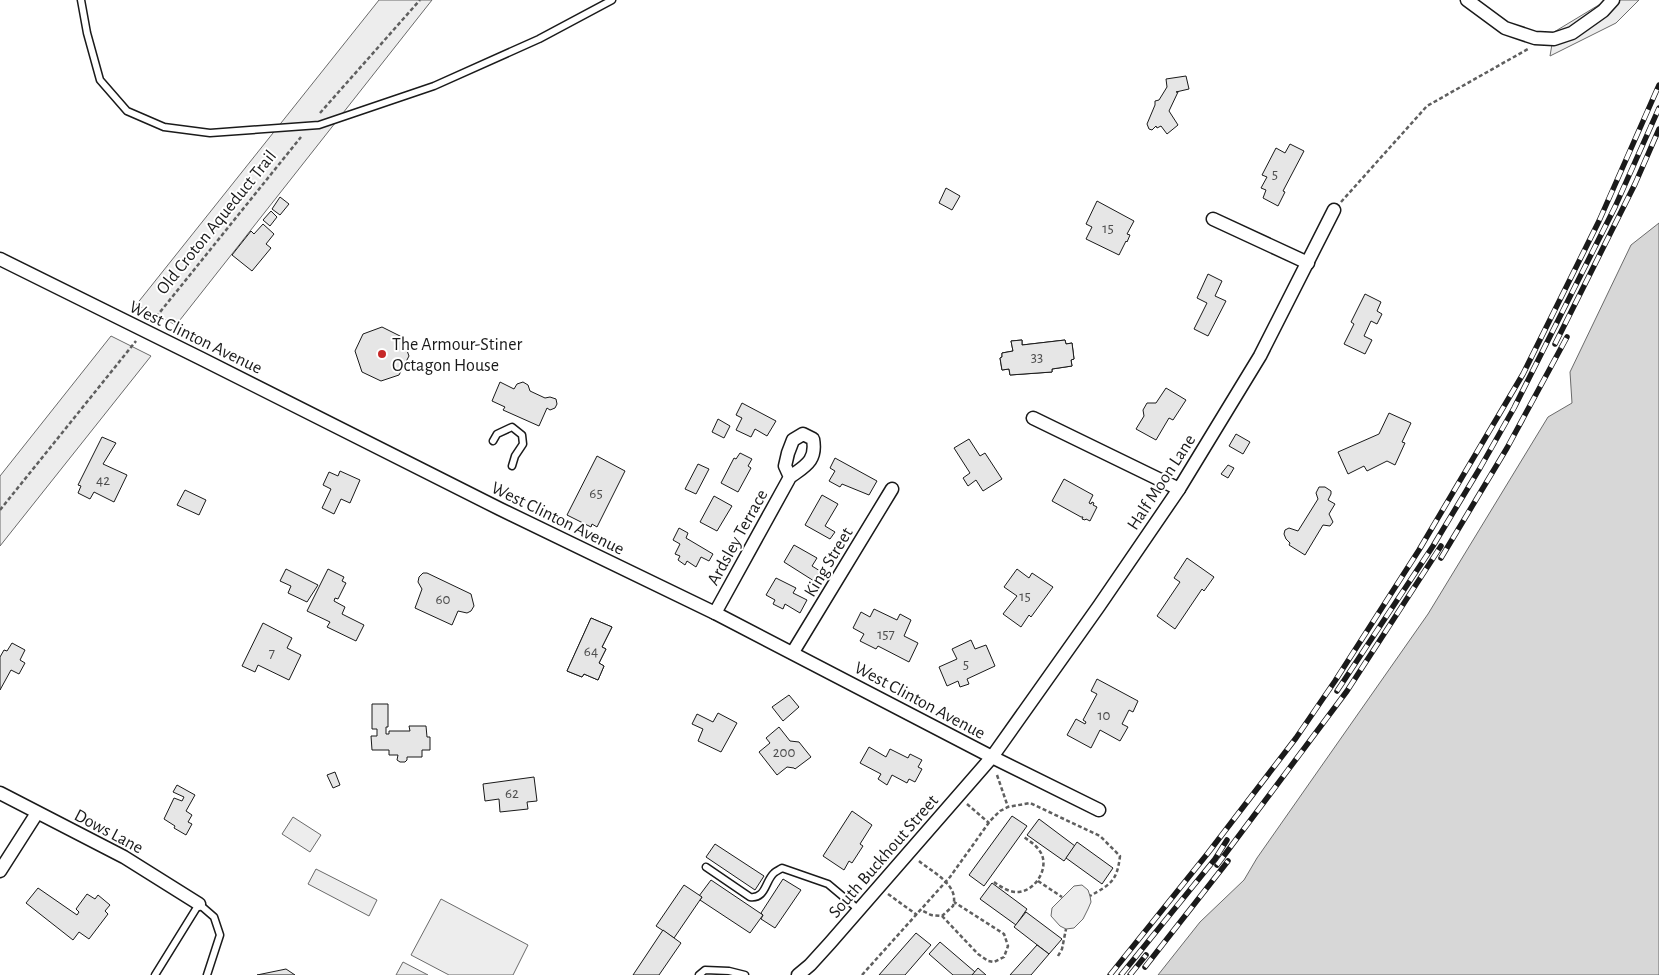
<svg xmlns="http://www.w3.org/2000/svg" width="1659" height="975" font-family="'Alegreya Sans',sans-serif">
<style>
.built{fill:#ededed;stroke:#6a6a6a}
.water{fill:#d7d7d7;stroke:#6a6a6a}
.building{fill:#e6e6e6;stroke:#1a1a1a}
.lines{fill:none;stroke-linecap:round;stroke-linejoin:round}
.service-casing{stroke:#1a1a1a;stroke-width:9}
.minor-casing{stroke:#1a1a1a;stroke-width:15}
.path{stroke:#5f5f5f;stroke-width:2.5;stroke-dasharray:4 2.5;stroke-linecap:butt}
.service{stroke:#fff;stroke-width:6}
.minor{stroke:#fff;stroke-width:12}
.rail-casing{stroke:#1a1a1a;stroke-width:5.5}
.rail{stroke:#fff;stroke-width:4;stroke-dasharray:11;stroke-linecap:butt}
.poi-dot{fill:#c62828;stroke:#fff;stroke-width:2}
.labels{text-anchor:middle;stroke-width:4;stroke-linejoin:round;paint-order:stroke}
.number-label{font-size:15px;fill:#4d4d4d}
.street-label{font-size:18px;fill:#1a1a1a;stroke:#fff}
.poi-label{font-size:18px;fill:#1a1a1a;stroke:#fff;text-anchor:start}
</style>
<rect width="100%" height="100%" fill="#fff"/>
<g class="built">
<path d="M379 0H432L176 325 136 305Z"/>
<path d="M1607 0H1639L1616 23 1550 56 1554 32Z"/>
<path d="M111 336 151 356 0 546V476Z"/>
<path d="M293 817 321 835 310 852 282 834Z"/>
<path d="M316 869 377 900 369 916 308 884Z"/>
<path d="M1082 885 1088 890 1090 896 1091 902 1088 909 1083 919 1074 928 1066 929 1060 926 1051 916 1052 908 1074 886Z"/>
<path d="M441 899 528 945 513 975H449L411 955Z"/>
<path d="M403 962 428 975H396Z"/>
</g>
<path class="water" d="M1659 223V975H1158L1200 922 1244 880 1257 858 1428 614 1548 417 1572 403 1570 372 1631 245Z"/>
<g class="building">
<path d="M1186 76 1189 89 1176 92H1178L1169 111 1178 125 1167 134 1161 126 1157 128 1156 126 1152 130 1149 129 1147 124 1155 105V101L1159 100 1167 87 1166 79Z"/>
<path d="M1290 144 1304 151 1283 191 1285 192 1278 206 1263 198 1266 190 1261 188 1267 177 1262 175 1276 148 1285 153Z"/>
<path d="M946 188 960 196 952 210 939 203Z"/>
<path d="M280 197 289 204 280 215 272 209Z"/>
<path d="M1097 201 1134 221 1127 234 1130 235 1127 242 1126 241 1119 255 1086 239 1092 227 1086 224Z"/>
<path d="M271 211 277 217 270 226 263 220Z"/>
<path d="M263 224 274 234 266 244 271 248 252 271 232 255 251 231 254 234Z"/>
<path d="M1208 274 1222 281 1215 296 1226 301 1208 336 1194 329 1207 303 1197 298Z"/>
<path d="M1365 294 1381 302 1377 311 1382 314 1377 324 1371 321 1364 336 1372 340 1365 354 1344 344 1354 324 1351 322Z"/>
<path d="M382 327 402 337 409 356 399 375 381 381 362 372 355 351 363 334Z"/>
<path d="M1022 340V345L1065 340 1066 344 1072 343 1074 359 1071 360 1072 366 1052 369V372L1010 375 1009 369 1002 370 1000 358 1002 357V353L1013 351 1011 341Z"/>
<path d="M1022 340V345L1065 340 1066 344 1072 343 1074 359 1071 360 1072 366 1052 369V372L1010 375 1009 369 1002 370 1000 358 1002 357V353L1013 351 1011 341Z"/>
<path d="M500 382 514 389 517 384 523 382 528 385 530 391 545 398 550 397 556 399 557 404 555 408 550 410 547 408 539 426 503 410 505 407 492 401Z"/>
<path d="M1166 388 1186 400 1173 420 1169 418 1156 440 1136 429 1144 416 1143 410 1147 403H1156Z"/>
<path d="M742 403 776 421 767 436 755 429 751 437 736 430 742 418 736 415Z"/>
<path d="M1389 413 1411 423 1402 442 1405 443 1395 465 1387 461 1367 471 1364 466 1348 474 1338 452 1379 434Z"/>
<path d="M718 419 730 426 724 438 712 432Z"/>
<path d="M1236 434 1250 442 1243 454 1229 446Z"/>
<path d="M102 437 116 443 103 464 127 475 114 502 94 492 90 499 78 493 81 486 78 485Z"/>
<path d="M969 439 980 456 985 453 1002 479 983 491 976 480 968 486 963 478 970 473 954 448Z"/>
<path d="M740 453 752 459 748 466 751 468 738 492 721 483 734 458 736 459Z"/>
<path d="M597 456 625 471 597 527 592 524 591 527 567 515Z"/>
<path d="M835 458 877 481 869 495 842 484 840 487 829 481 835 471 830 468Z"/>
<path d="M698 464 709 469 696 494 685 489Z"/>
<path d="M1228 465 1234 468 1228 478 1221 474Z"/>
<path d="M340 471 360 480 350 503 341 499 334 514 322 508 331 489 323 485 329 472 338 476Z"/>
<path d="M1064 479 1093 495 1089 503 1091 504 1092 502 1094 503 1093 505 1097 507 1090 521 1086 519 1085 520 1082 519 1083 517H1081L1052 501Z"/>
<path d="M1319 487H1325L1331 491V494L1328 500 1335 504 1329 514 1333 522 1330 526 1323 525 1305 555 1289 545 1290 543 1286 539 1284 534 1285 530 1289 528 1298 531 1318 499 1316 493Z"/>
<path d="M185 490 206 500 199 515 177 505Z"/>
<path d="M822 495 838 504 825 526 835 532 830 539 805 525Z"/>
<path d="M714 496 732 506 717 531 700 522Z"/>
<path d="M679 528 688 533 686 538 713 554 709 561 701 557 696 567 687 561 685 565 678 560 680 556 675 554 680 544 673 540Z"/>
<path d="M794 545 817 558 812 566 820 571 814 581 784 562Z"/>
<path d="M1187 558 1214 577 1204 591 1202 589 1175 629 1157 616 1180 582 1174 578Z"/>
<path d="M286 569 318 585 307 602 288 593 291 586 280 581Z"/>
<path d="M328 569 344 577 342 581 346 583 338 599 335 598 334 601 345 607 342 614 364 625 356 641 327 627 330 622 307 611Z"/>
<path d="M1017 569 1029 578 1032 573 1053 587 1031 617 1029 615 1021 627 1003 614 1017 596 1004 587Z"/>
<path d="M423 573H427L471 594 474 606 471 611 467 613 458 611 452 625 415 608 422 589 418 582 419 577Z"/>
<path d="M776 578 796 588 793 593 807 600 800 613 785 604 783 609 773 604 775 600 766 595Z"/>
<path d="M874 609 897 620 900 614 911 620 904 636 918 643 909 662 878 646 876 649 860 641 864 634 853 628 861 612 870 617Z"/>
<path d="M591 618 612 627 602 647 606 649 599 663 604 666 598 680 584 674 582 677 567 671Z"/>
<path d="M591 618 612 627 602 647 606 649 599 663 604 666 598 680 584 674 582 677 567 671Z"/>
<path d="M263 623 292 638 287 648 301 655 289 680 258 665 255 672 242 666Z"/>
<path d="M971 640 975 649 986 645 995 666 967 679 969 684 960 687 958 681 947 686 939 667 957 659 952 649Z"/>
<path d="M12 643 25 650 20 660 25 663 19 674 11 670 0 690V657L4 650 7 651Z"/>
<path d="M1097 679 1138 701 1133 712 1129 710 1122 724 1128 727 1120 741 1100 730 1091 748 1067 735 1076 719 1085 724 1086 722 1083 720 1097 694 1091 691Z"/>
<path d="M789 695 799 707 783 721 772 707Z"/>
<path d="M372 704H388V727H386V734H389V731H410L409 726H426L427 737H430V750H422V757H407V760L405 762H400L397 760 398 755H389V750H372L371 736H377V729H372Z"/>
<path d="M718 713 737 723 721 752 698 741 703 729 692 724 697 714 713 722Z"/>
<path d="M779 727 790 741 799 742 811 757 795 769 794 768 787 767 777 775 759 752 770 743 766 738Z"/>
<path d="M869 747 886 757 890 749 908 758 910 754 922 760 918 767 922 769 915 782 909 779 907 783 892 775 887 785 878 779 881 774 860 763Z"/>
<path d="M335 772 340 785 333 788 327 775Z"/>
<path d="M534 777 537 801 527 802 528 809 500 812 499 799 485 801 483 784Z"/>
<path d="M177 785 195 795 186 811 192 815 188 822 192 824 186 835 174 828 175 826 164 819 174 798 182 801 184 797 173 792Z"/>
<path d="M852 811 872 825 860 844 863 846 852 863 849 861 844 870 823 856Z"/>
<path d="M1012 816 1027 826 984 886 969 875Z"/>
<path d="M1039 819 1075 846 1064 861 1027 835Z"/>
<path d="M1077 842 1113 868 1102 884 1066 858Z"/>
<path d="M715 844 764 876 755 890 706 857Z"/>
<path d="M783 879 801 890 775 928 761 919 763 915 761 913Z"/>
<path d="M711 880 763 915 750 933 700 900 702 897 699 896Z"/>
<path d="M992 883 1027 909 1016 925 980 899Z"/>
<path d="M684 885 702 897 674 938 656 926Z"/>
<path d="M38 888 77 915 79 912 76 909 87 894 95 899 98 895 110 905 105 911 108 914 89 939 79 932 73 940 26 903Z"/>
<path d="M1026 912 1062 939 1049 954 1014 927Z"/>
<path d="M663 930 681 943 659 975H633Z"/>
<path d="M916 933 931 945 905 975H879Z"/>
<path d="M940 942 975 972 972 975H953L929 954Z"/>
<path d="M1037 945 1049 954 1031 975H1010Z"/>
<path d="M978 968 986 975H972Z"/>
<path d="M286 969 295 975H257Z"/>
</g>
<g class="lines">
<defs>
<g id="service">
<path d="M81 0 87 33 100 80 127 111 164 127 210 133 319 125 434 86 539 39 612 0"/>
<path d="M493 441 497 434 512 427 522 435 523 444 515 456 512 466"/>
<path d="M706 867 750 897C766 899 765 881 774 873 776 871 779 870 782 868L828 884 859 910"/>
<path d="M155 975 199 904 214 917 220 935 207 975"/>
<path d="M699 975 705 970 729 971 745 975"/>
</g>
<g id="minor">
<path d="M1467 0 1505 28 1535 38 1554 39 1572 33 1603 11 1613 0"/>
<path d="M1213 219 1308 263"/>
<path d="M0 259 202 359 500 509 715 613 992 757 1099 810"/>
<path d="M1033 418 1179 489"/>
<path d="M715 613 790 477C805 466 817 461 813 439L803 434 793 440 788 453 785 466 790 477"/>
<path d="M793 652 892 489"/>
<path d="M0 793 124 857 199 904"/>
<path d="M0 871 37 813"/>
<path d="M798 975 810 965 830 943 992 757 1099 606 1179 489 1260 356 1334 210"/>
</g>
</defs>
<use href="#service" class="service-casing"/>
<use href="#minor" class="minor-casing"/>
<g class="path">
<path d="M320 113 420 0"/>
<path d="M1341 202 1427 106 1528 49"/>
<path d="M152 322 301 137"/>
<path d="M0 510 136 341"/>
<path d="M997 775 1008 807"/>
<path d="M967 804 989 823"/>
<path d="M919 861C932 872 960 885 953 906L942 916 931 915 921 910"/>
<path d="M1038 881 1062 897"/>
<path d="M994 882C1001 887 1010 893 1019 892 1037 890 1051 865 1039 850 1036 845 1029 841 1024 837"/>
<path d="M888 894 917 915"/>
<path d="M942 916 978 954 988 961 994 962 1004 957 1008 946 1004 934 954 902"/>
<path d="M1058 956 1062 949 1066 929"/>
<path d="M862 975 950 877 990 821 1000 811 1008 807 1030 803 1100 836 1120 856C1117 881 1111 884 1090 896"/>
</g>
<use href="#service" class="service"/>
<use href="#minor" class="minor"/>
<defs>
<g id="rail">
<path d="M1555 344 1635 184 1659 129"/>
<path d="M1441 558 1507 448 1567 337"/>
<path d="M1337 691 1433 546 1480 468 1514 408 1615 207 1659 108"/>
<path d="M1217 865 1347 691 1441 546"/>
<path d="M1145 967 1228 861"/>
<path d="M1110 975 1208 853 1296 738 1335 681 1419 550 1523 374 1599 221 1659 85"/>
<path d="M1121 975 1215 859 1227 840"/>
<path d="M1130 975 1146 955"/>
</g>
</defs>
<use href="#rail" class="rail-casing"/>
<use href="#rail" class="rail"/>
</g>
<circle class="poi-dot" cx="382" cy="354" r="5"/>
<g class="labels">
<g class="number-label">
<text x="1275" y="179">5</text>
<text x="1108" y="233">15</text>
<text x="1037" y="362">33</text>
<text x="103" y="485">42</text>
<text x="596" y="498">65</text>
<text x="1025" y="601">15</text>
<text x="443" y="604">60</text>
<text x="886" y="639">157</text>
<text x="591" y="656">64</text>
<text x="272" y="658">7</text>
<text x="966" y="669">5</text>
<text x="1104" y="720">10</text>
<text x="784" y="757">200</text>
<text x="512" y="798">62</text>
</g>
<g class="street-label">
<text transform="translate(216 222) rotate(-51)" y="6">Old Croton Aqueduct Trail</text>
<text transform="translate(196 337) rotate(26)" y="6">West Clinton Avenue</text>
<text transform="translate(1161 482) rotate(-57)" y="6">Half Moon Lane</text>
<text transform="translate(558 518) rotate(26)" y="6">West Clinton Avenue</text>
<text transform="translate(737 537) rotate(-61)" y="6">Ardsley Terrace</text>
<text transform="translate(828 562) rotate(-59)" y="6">King Street</text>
<text transform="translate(920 700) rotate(28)" y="6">West Clinton Avenue</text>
<text transform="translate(109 831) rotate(28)" y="6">Dows Lane</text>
<text transform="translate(883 856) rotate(-49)" y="6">South Buckhout Street</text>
</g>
<g class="poi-label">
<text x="392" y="350">The Armour-Stiner<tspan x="392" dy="21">Octagon House</tspan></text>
</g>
</g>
</svg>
